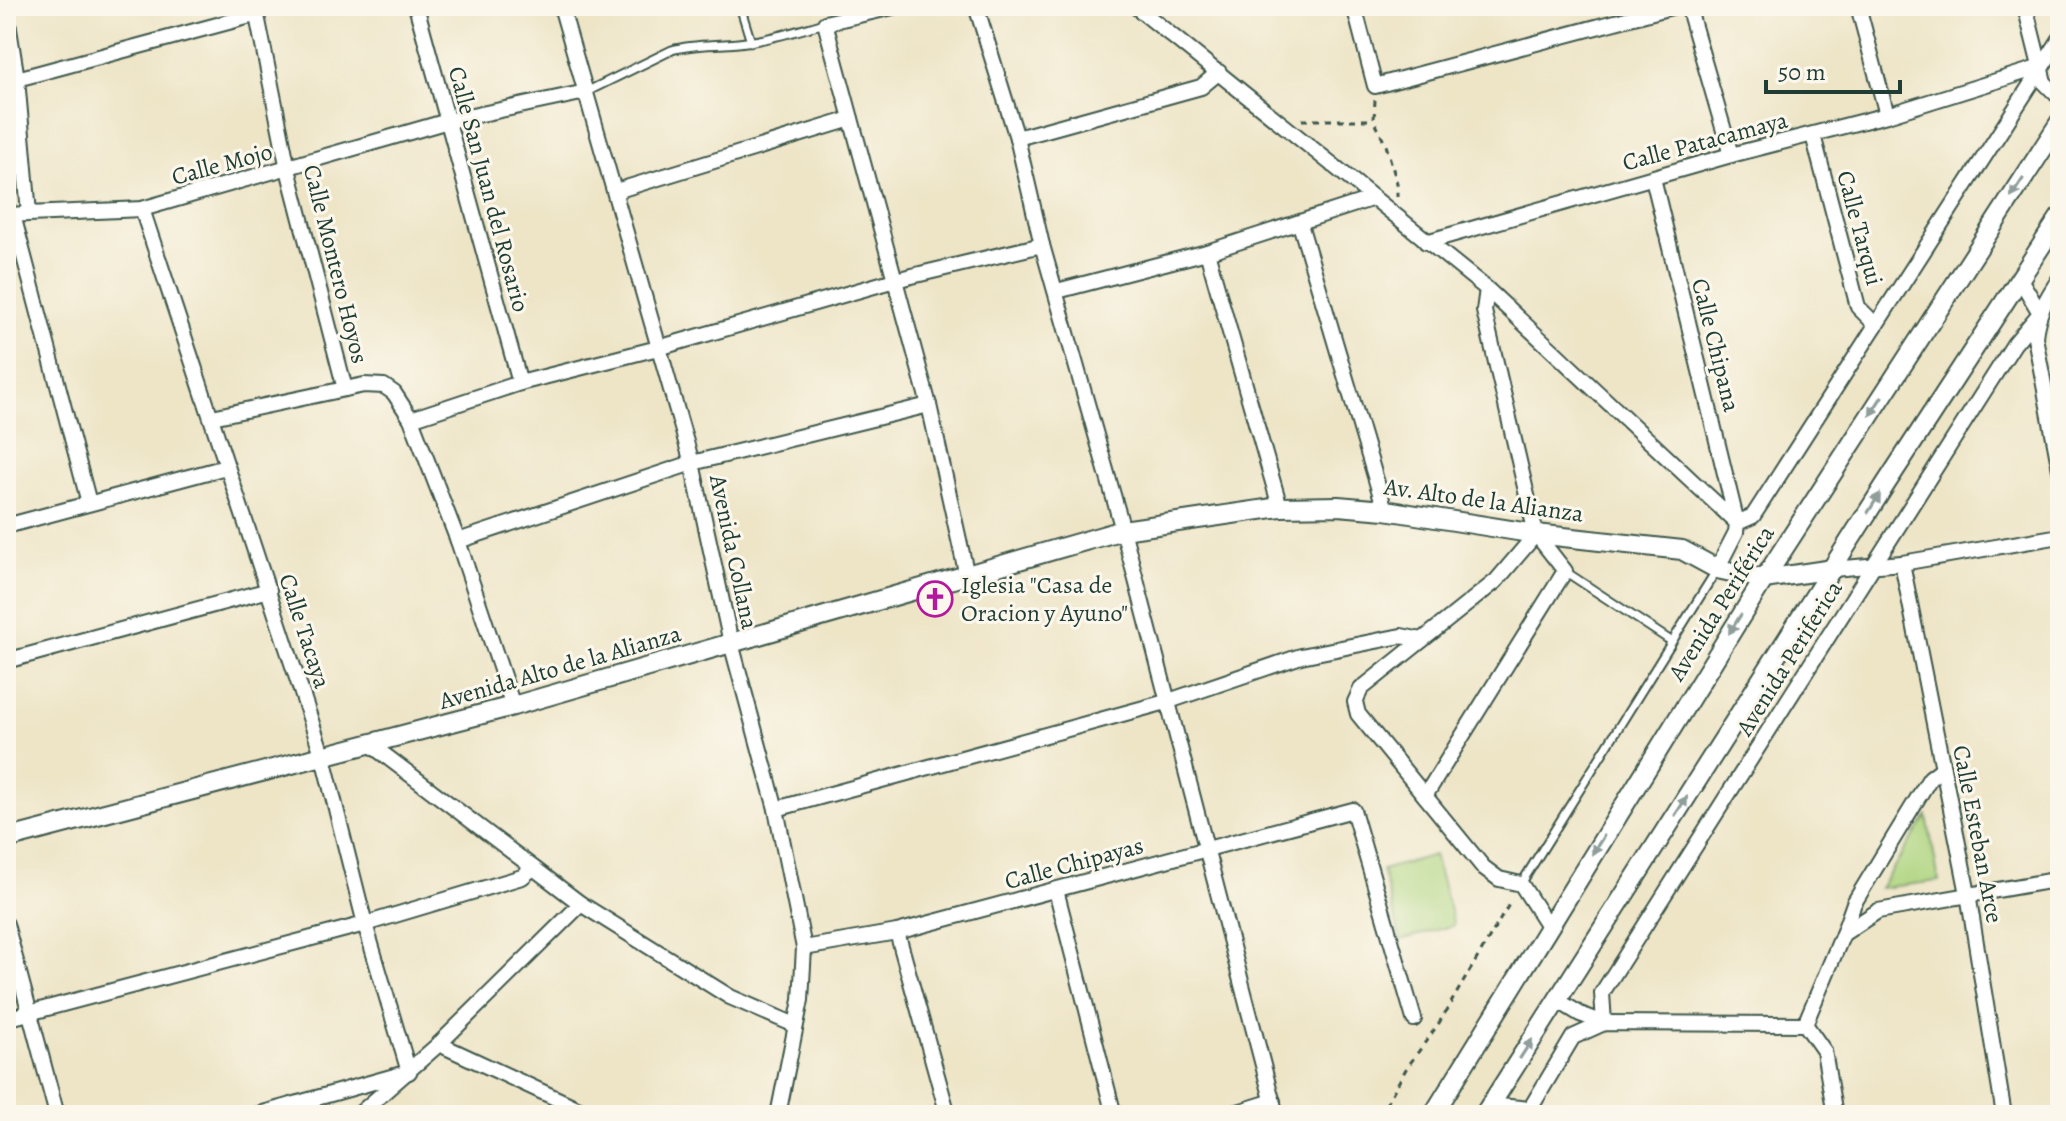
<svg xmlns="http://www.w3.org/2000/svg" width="2066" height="1121" font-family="Alegreya,serif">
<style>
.green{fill:#add47e;stroke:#668859;stroke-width:2}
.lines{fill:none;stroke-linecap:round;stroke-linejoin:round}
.service-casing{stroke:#3e564a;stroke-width:11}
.minor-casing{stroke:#3e564a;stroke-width:18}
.tertiary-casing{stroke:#3e564a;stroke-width:22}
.path{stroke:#3e564a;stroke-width:3;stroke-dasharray:6 6;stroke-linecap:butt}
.service{stroke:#fff;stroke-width:7}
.minor{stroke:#fff;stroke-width:14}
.tertiary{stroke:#fff;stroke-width:18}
.oneway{fill:#8f9e9a}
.labels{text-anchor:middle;stroke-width:6;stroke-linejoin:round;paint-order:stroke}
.street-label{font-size:24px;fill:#1f3d34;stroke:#fbf7ec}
.poi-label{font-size:24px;fill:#1f3d34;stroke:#fbf7ec;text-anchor:start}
</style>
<rect width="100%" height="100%" fill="#fbf7ec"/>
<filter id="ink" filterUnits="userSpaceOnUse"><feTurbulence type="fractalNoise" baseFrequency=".0125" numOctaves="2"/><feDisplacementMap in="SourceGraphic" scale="16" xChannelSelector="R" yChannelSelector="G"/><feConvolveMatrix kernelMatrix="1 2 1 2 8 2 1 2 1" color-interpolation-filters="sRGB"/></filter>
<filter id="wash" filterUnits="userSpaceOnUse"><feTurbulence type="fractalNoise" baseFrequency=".006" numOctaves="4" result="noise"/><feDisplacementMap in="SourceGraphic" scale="32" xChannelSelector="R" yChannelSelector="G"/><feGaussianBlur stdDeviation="1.8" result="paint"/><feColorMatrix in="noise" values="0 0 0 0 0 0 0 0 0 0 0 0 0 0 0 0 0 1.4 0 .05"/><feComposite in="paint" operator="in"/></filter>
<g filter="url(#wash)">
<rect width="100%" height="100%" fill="#eee5c7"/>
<g class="green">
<path d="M1927 816 1939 881 1880 888Z"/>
<path d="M1434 855 1454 925 1401 940 1382 870Z"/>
</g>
</g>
<g filter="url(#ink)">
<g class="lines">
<defs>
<g id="service">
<path d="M740 6 751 42"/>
<path d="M586 92 672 50C696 43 721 46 746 42 773 39 799 30 825 23"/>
<path d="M1566 572 1671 641"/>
<path d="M1521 884 1716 571"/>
</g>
<g id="minor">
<path d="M255 6 288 169 345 389"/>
<path d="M416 6 520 383"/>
<path d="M561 6 692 463 731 643 776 809 804 948 801 1000 778 1115"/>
<path d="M897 6 825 23 929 405 967 576"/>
<path d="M976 6 1017 138 1042 245 1123 530 1276 1115"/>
<path d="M1135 6 1487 289 1737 523 1736 532 1717 569"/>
<path d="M1354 6 1375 86 1675 6"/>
<path d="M1688 6 1731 155"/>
<path d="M1858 6 1887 115"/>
<path d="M2025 6 2044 82 2060 98"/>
<path d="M6 10 17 79 29 213"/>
<path d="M17 79 258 14"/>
<path d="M1813 135 1858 307 1876 325"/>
<path d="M1017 138 1201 87 1219 72"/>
<path d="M1653 178 1737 523 1753 516 2060 39"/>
<path d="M616 191 851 119"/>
<path d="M142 209 323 757 365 924 409 1072 256 1115"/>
<path d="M6 215 142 209 448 121 586 92"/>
<path d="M13 215 89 503"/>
<path d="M1300 224 1385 510"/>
<path d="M1426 242 1731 155 1887 115 2041 67"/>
<path d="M1207 252 1280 507"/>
<path d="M2060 278C2047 297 2037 314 2035 337L2060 470"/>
<path d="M1057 291 1207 252 1371 199"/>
<path d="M212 417 364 385 384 386 394 393 411 419 458 541 513 706"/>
<path d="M411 419 520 383 658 348 895 280 1042 245"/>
<path d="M6 526 226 467"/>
<path d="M1536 534 1496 581 1361 689 1355 702 1358 714 1483 867 1499 879 1521 884 1548 926"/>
<path d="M458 541 692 463 929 405"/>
<path d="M1902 563 1968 894 2004 1115"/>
<path d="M1833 569 1902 563 2060 536"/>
<path d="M6 661 269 590"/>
<path d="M370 744 581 904 730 997 795 1025"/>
<path d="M1425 796 1565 571 1536 534 1484 311 1487 289"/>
<path d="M776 809 1166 702 1301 656 1401 636 1422 640"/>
<path d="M1056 890 1114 1115"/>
<path d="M6 924 57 1115"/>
<path d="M897 932 948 1115"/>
<path d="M1843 934 1854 903 1930 778 1943 768"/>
<path d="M804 948 897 932 1353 810 1414 1019"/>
<path d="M1557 1000 1580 1014 1604 1023 1602 993 2014 344 2040 313 2020 279"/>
<path d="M6 1019 365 924 522 877 533 868"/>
<path d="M1805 1024 1843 934 1878 911 2060 879"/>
<path d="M1805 1024 1824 1051 1835 1115"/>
<path d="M439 1044 592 1115"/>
<path d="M1490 1105 1530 1109 1573 1037 1604 1023 1805 1024"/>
<path d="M358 1115 439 1044 581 904"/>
<path d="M1228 1115 1273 1101"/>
</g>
<g id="tertiary">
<path d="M6 839 513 706 1123 530 1280 507 1338 506 1385 510 1536 534 1682 550 1717 569 1764 579 1833 569"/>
<path d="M1433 1115 1764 579 2060 122"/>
<path d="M1484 1115 1887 482 2060 217"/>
</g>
</defs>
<use href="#service" class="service-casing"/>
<use href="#minor" class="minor-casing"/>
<use href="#tertiary" class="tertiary-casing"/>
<g class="path">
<path d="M1375 100 1374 120 1386 145 1397 183V197"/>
<path d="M1302 120H1374"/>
<path d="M1380 1115 1406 1069 1439 1023 1511 901"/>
</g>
<use href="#service" class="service"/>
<use href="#minor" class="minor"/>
<use href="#tertiary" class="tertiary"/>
</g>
<defs><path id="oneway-solid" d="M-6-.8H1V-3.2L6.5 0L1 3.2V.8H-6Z" transform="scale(2)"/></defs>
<g class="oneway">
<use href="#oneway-solid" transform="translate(2017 188) rotate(123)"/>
<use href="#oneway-solid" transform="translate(1876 406) rotate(123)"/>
<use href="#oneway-solid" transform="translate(1874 503) rotate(-58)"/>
<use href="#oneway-solid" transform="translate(1735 624) rotate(122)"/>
<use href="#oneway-solid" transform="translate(1681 806) rotate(-57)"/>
<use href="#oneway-solid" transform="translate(1598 845) rotate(122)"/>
<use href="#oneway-solid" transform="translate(1526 1049) rotate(-57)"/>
</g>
</g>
<defs>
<symbol id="church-ring" viewBox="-11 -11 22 22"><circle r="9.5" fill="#fbf7ec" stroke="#b5179e" stroke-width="1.5"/><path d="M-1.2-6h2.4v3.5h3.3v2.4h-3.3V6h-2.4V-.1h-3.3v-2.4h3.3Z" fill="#b5179e"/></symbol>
</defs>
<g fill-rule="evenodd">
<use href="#church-ring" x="915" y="579" width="40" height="40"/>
</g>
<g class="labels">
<g class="street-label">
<text transform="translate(1705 141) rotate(-15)" y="8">Calle Patacamaya</text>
<text transform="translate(222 164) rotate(-15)" y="8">Calle Mojo</text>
<text transform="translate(489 189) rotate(75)" y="8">Calle San Juan del Rosario</text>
<text transform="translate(1860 228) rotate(75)" y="8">Calle Tarqui</text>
<text transform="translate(336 264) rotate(76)" y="8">Calle Montero Hoyos</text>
<text transform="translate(1716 345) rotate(76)" y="8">Calle Chipana</text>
<text transform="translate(1484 500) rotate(8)" y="8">Av. Alto de la Alianza</text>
<text transform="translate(734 552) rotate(78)" y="8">Avenida Collana</text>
<text transform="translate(1721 603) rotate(-58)" y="8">Avenida Periférica</text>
<text transform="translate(305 631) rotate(72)" y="8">Calle Tacaya</text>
<text transform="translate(1789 658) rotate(-58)" y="8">Avenida Periferica</text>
<text transform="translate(560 667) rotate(-16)" y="8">Avenida Alto de la Alianza</text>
<text transform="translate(1978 834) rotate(79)" y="8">Calle Esteban Arce</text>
<text transform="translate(1074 863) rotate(-15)" y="8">Calle Chipayas</text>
</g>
<g class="poi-label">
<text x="961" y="593">Iglesia "Casa de<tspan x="961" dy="28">Oracion y Ayuno"</tspan></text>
</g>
</g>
<rect width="2066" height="1121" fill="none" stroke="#fbf7ec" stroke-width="32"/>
<path d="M1766 80v12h134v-12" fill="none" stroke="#1f3d34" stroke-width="4"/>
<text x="1778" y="80" font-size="24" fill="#1f3d34" stroke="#fbf7ec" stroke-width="6" paint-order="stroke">50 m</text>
</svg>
